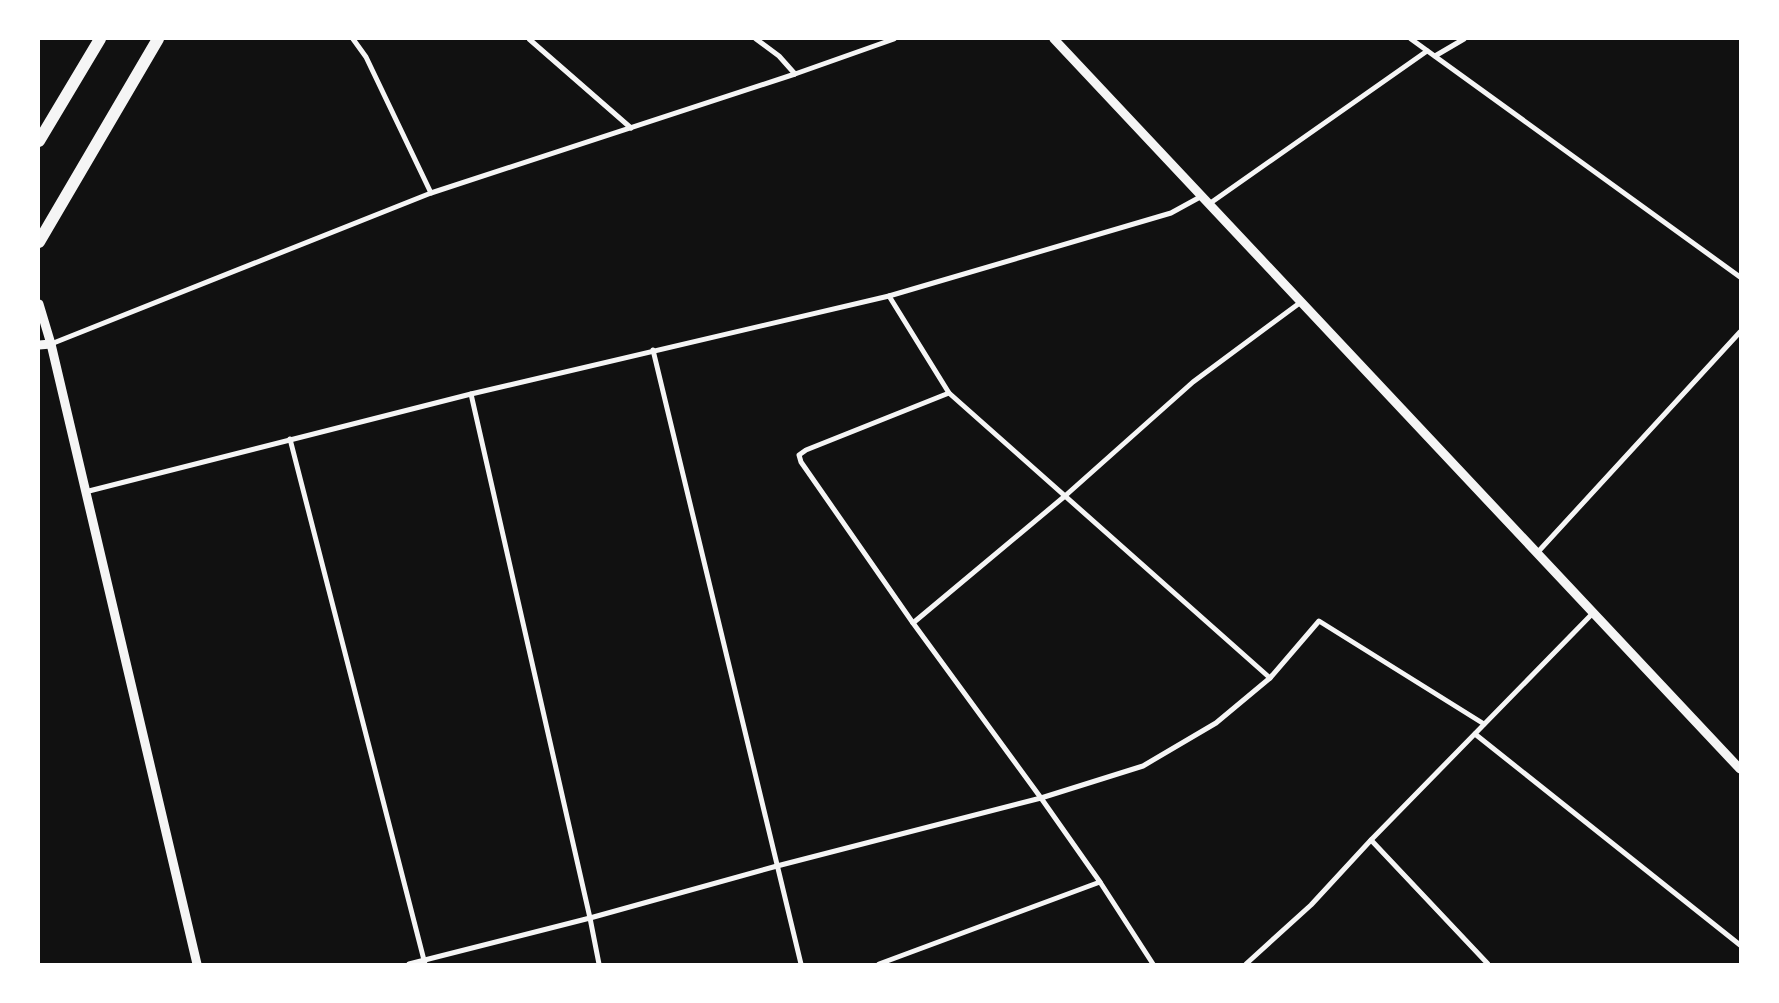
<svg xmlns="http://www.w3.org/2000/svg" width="1779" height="1003" font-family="'Sofia Sans Condensed',sans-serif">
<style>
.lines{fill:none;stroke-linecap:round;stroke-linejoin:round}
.minor{stroke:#f5f5f5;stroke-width:5}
.tertiary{stroke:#f5f5f5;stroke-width:9}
.primary{stroke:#f5f5f5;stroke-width:12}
</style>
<rect width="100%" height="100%" fill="#111"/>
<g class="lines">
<g class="minor">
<path d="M353 39 366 57 431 193"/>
<path d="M529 39 631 128"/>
<path d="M756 39 779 56 795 74"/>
<path d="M1411 39 1740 277"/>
<path d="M1435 56 1464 39"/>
<path d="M1209 204 1427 51"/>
<path d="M889 296 949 393 1270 678"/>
<path d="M51 344 431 193 795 74 894 39"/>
<path d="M653 350 801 964"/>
<path d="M949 393 806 450 799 455 801 462 913 623 1041 798 1100 882 1153 964"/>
<path d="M471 394 590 918 599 964"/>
<path d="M290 439 425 964"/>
<path d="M85 492 471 394 889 296 1171 213 1202 196"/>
<path d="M1537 553 1740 332"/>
<path d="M913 623 1065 496 1193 382 1301 302"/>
<path d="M1475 734 1740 945"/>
<path d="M1371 840 1488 964"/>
<path d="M409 964 590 918 777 866 1041 798 1143 766 1216 723 1270 678 1319 621 1484 724"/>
<path d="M879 964 1100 882"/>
<path d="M1246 964 1311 905 1371 840 1593 613"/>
</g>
<g class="tertiary">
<path d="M1054 39 1740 769"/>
<path d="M39 304 51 344 197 964"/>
<path d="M39 345 51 344"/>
</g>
<g class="primary">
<path d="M39 141 100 39"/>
<path d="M39 242 158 39"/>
</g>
</g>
<rect width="1779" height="1003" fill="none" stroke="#ffffff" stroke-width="80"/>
</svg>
